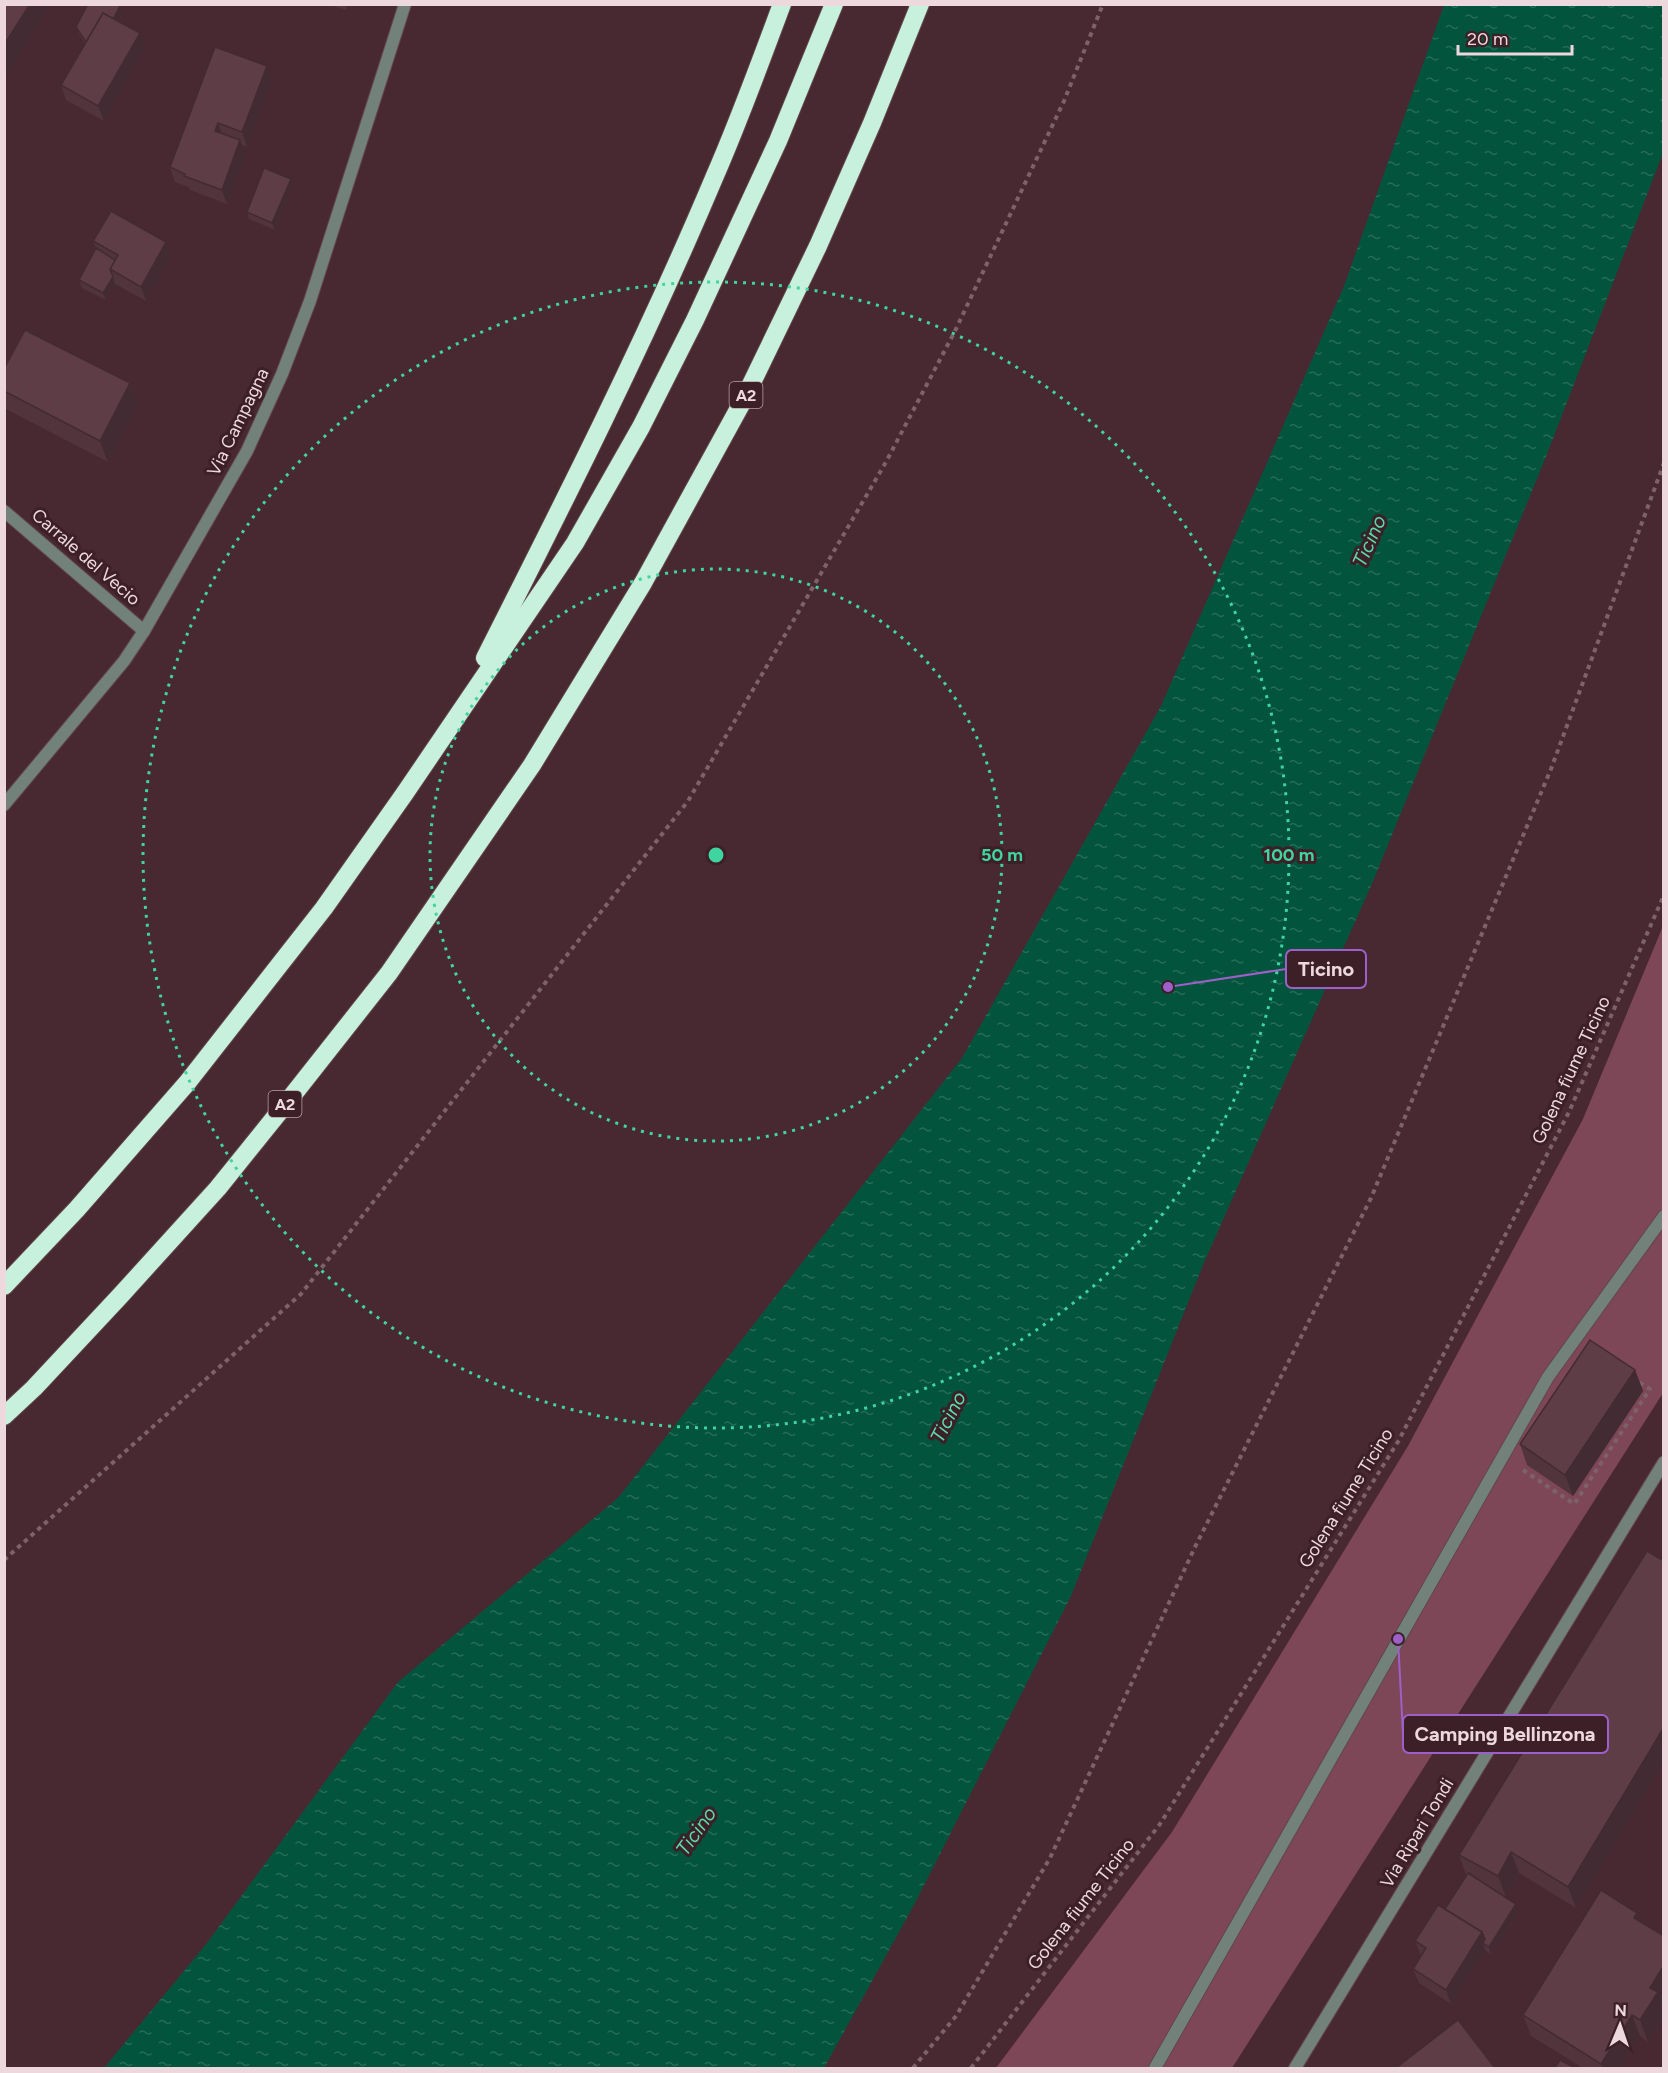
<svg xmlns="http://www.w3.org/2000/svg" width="1668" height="2073" font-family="Figtree,sans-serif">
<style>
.green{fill:#7e4758}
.water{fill:url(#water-ripples)}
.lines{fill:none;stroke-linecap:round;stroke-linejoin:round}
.lane-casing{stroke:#62454d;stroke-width:14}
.street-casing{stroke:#62454d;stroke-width:14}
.highway-casing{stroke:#62454d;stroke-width:20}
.path{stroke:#7d6269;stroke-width:4;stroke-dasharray:4.5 4.5;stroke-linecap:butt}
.lane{stroke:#72827b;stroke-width:12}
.street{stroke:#72827b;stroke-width:12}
.highway{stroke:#c7f0dd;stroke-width:18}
.wall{fill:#52343d}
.shaded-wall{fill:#422b32}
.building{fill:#5f3d47;stroke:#422b32;stroke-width:1.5}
.ring{fill:none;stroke:#40d4a1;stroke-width:3;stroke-dasharray:3 6}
.labels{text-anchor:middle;stroke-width:6;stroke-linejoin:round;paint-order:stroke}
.shield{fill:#3d1f28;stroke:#b8a0a7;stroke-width:1.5}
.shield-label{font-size:16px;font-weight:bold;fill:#edd8dd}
.street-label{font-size:18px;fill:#edd8dd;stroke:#3d1f28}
.water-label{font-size:20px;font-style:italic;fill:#5bd9aa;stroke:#3d1f28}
.centre{fill:#40d4a1;stroke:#3d1f28;stroke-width:3}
.ring-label{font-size:18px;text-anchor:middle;font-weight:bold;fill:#40d4a1;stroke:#3d1f28;stroke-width:6;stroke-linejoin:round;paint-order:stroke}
.leader{fill:none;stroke:#9d60c8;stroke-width:2}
.callout-dot{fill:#9d60c8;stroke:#3d1f28;stroke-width:2}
.callout{fill:#3d1f28;stroke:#9d60c8;stroke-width:2}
.callout-label{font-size:20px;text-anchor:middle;font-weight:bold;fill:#edd8dd}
</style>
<defs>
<pattern id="water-ripples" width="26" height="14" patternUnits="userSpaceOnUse" patternTransform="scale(1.5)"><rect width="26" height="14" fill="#02543c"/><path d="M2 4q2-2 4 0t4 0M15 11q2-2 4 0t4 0" fill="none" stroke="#276c58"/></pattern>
</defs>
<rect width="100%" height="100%" fill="#482932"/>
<path class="green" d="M1663 926V1393L1232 2068H996L1172 1832 1408 1446 1583 1119Z"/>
<path class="water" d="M1444 5H1663V153L1547 454 1374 879 1203 1265 1071 1596 915 1903 824 2068H104L207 1943 398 1682 618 1498 962 1058 1161 706 1344 286Z"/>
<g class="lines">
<defs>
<g id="lane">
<path d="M4 511 144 631"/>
<path d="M1155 2068 1548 1377 1664 1216"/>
</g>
<g id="street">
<path d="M4 805 124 661 144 631 247 451 282 374 310 301 405 4"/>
<path d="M1295 2068 1664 1462"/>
</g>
<g id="highway">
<path d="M485 658C565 500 645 342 714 178 739 121 760 63 782 4"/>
<path d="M4 1286 77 1209 187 1083 324 908 405 793 575 543 641 427 695 320 778 141 834 4"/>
<path d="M4 1416 34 1388 120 1296 218 1188 292 1096 389 973 532 765 643 583 744 399 818 246 872 123 920 4"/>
</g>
</defs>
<use href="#lane" class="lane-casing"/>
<use href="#street" class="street-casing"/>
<use href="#highway" class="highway-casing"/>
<g class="path">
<path d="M1523 1470 1574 1504 1650 1389 1637 1381"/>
<path d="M4 1560 301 1294 688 801 886 462 955 331 1064 101 1103 4"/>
<path d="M913 2068 956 2016 1050 1858 1195 1547 1371 1198 1551 769 1664 463"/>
<path d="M971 2068 1160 1824 1399 1440 1569 1112 1664 895"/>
</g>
<use href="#lane" class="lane"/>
<use href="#street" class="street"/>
<use href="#highway" class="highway"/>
</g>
<g class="wall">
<path d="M327 4H347L346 10Z"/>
<path d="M120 6 122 13 118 22 145 48 104 121 66 100 61 85 85 44 79 34 76 27Z"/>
<path d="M215 47 272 81 247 147 242 145 246 154 227 204 190 190 189 187 175 182 170 167Z"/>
<path d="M291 179 293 186 275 230 249 219 247 212Z"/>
<path d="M93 241 166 242 171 256 146 301 115 284 106 300 82 288 79 280 96 248Z"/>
<path d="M4 369 130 383 138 404 108 462 4 408Z"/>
<path d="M1635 1370 1643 1391 1573 1496 1527 1465 1520 1444Z"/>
<path d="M1647 1551 1576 1908 1519 1873 1506 1897 1519 1912 1491 1955 1485 1950 1451 2004 1419 1983 1413 1969 1421 1956 1415 1941 1445 1909 1466 1875 1459 1855Z"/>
<path d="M1637 1913 1640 1921 1664 2009V2016L1648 2042 1640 2036 1619 2068H1583L1531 2036 1523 2015Z"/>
</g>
<g class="shaded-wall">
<path d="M30 4H47L48 8 4 79V45Z"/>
<path d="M120 6 122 13 113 31 111 23Z"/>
<path d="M140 33 145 48 104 121 98 106Z"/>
<path d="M267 66 272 81 247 147 242 132Z"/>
<path d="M218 123 223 138 215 131Z"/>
<path d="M240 140 246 154 227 204 222 190Z"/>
<path d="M291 179 293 186 275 230 272 223Z"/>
<path d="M166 242 171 256 146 301 141 287Z"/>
<path d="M113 277 115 284 106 300 103 293Z"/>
<path d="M130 383 138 404 108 462 100 441Z"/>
<path d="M1635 1370 1643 1391 1573 1496 1565 1475Z"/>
<path d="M1664 1727V1761L1576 1908 1568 1887Z"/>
<path d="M1511 1852 1519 1873 1506 1897 1498 1876Z"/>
<path d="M1516 1904 1519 1912 1491 1955 1489 1947Z"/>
<path d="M1637 1913 1645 1934 1634 1918Z"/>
<path d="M1482 1932 1487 1946 1483 1943 1485 1950 1451 2004 1446 1990Z"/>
<path d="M1664 1965V1999L1661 2003 1664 2009V2016L1648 2042 1640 2020 1650 1988Z"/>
<path d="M1632 2015 1640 2036 1619 2068H1603L1601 2064Z"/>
</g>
<g class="building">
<path d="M4 4H30L4 45Z"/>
<path d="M88 4H116L120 6 113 19 103 13 86 42 76 27Z"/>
<path d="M103 13 140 33 98 106 61 85Z"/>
<path d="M215 47 267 66 242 132 218 123 215 131 240 140 222 190 184 176 185 174 170 167Z"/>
<path d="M264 168 291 179 272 223 247 212Z"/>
<path d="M111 211 166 242 141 287 110 269 118 255 93 241Z"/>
<path d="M96 248 115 260 110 269 113 277 103 293 79 280Z"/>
<path d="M25 330 130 383 100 441 4 391V369Z"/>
<path d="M1590 1340 1635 1370 1565 1475 1520 1444Z"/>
<path d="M1647 1551 1664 1561V1727L1568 1887 1511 1852 1498 1876 1459 1855Z"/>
<path d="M1468 1873 1516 1904 1489 1947 1483 1943 1485 1939 1482 1932 1445 1909Z"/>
<path d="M1601 1890 1637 1913 1634 1918 1664 1936V1965L1650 1988 1658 1992 1640 2020 1632 2015 1601 2064 1523 2015Z"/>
<path d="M1438 1905 1482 1932 1446 1990 1413 1969 1426 1948 1415 1941Z"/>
<path d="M1458 2020 1495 2068H1396Z"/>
<path d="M1560 2060 1575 2068H1555Z"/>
</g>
<g class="ring">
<circle cx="716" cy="855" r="286"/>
<circle cx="716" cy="855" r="573"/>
</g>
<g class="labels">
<g class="shield">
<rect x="729.5" y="382" width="33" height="26" rx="4.5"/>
<rect x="268.5" y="1091" width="33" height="26" rx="4.5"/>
</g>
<g class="shield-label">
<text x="746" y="401">A2</text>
<text x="285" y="1110">A2</text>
</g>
<g class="street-label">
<text transform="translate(238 422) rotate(-64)" y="6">Via Campagna</text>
<text transform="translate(86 557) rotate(41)" y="6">Carrale del Vecio</text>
<text transform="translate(1571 1070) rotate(-65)" y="6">Golena fiume Ticino</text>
<text transform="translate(1346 1498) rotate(-58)" y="6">Golena fiume Ticino</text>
<text transform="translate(1417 1833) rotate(-59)" y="6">Via Ripari Tondi</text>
<text transform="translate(1081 1904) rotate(-52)" y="6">Golena fiume Ticino</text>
</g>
<g class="water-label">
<text transform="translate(1369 541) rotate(-66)" y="7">Ticino</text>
<text transform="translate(948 1417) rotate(-63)" y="7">Ticino</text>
<text transform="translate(696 1831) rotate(-55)" y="7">Ticino</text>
</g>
</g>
<circle cx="716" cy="855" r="9" class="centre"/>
<g class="ring-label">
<text x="1002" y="861">50 m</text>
<text x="1289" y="861">100 m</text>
</g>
<path class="leader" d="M1168 987L1286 969M1398 1639L1403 1734"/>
<g class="callout-dot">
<circle cx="1168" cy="987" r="6"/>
<circle cx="1398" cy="1639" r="6"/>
</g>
<g class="callout">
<rect x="1286" y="950" width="80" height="38" rx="6"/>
<rect x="1403" y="1715" width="205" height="38" rx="6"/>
</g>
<g class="callout-label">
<text x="1326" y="976">Ticino</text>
<text x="1505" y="1741">Camping Bellinzona</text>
</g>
<rect width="1668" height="2073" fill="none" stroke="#edd8dd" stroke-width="12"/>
<g transform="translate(1620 2025) rotate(2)" stroke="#3d1f28" stroke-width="4.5" paint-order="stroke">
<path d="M0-4.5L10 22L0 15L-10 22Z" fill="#edd8dd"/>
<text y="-9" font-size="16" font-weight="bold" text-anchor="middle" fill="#edd8dd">N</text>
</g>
<path d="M1458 45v9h114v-9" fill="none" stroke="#edd8dd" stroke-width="3"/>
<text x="1467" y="45" font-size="18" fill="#edd8dd" stroke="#3d1f28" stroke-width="4.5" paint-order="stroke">20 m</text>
</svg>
